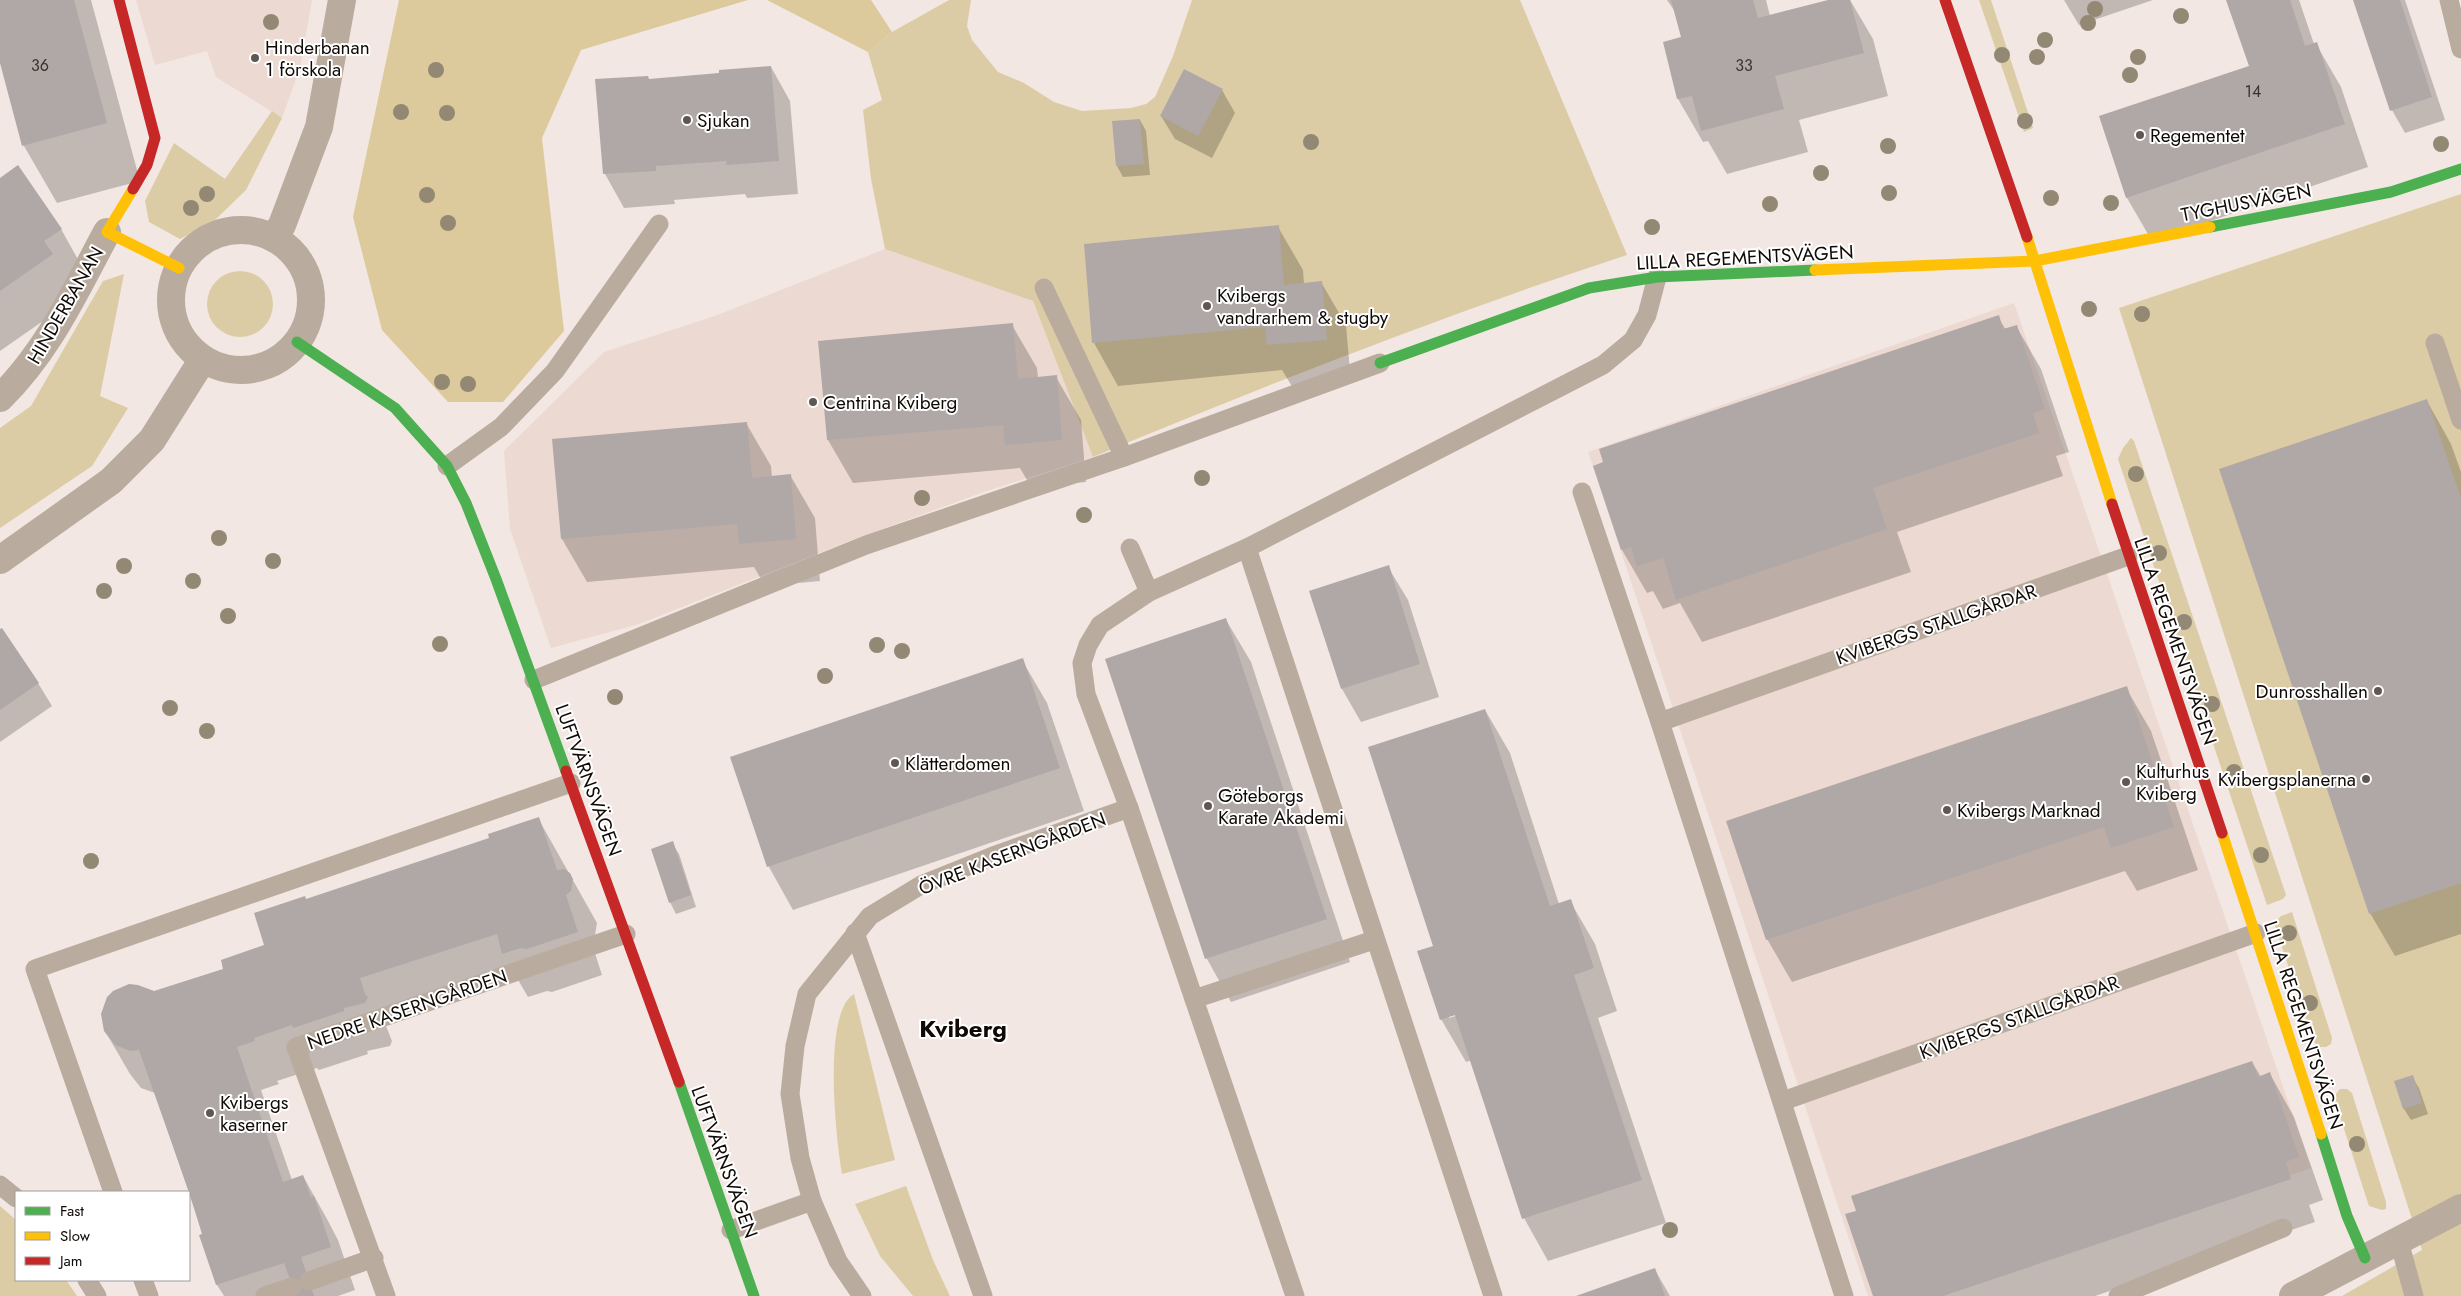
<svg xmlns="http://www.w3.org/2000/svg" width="2461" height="1296" font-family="Jost,sans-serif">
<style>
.built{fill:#ecd9d1}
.green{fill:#dccca5}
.forest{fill:#ddca9c}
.shadow{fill:#0003;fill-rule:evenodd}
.building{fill:#b0a8a6}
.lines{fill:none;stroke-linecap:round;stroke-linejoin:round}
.lane{stroke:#b9ac9e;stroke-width:19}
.street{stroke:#b9ac9e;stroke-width:28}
.fast{stroke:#4caf50;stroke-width:11}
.slow{stroke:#ffc107;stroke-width:11}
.jam{stroke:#c62828;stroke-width:11}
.tree{fill:#938873}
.poi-dot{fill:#5f5754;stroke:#fff;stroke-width:2}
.labels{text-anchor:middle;stroke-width:4;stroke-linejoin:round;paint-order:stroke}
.number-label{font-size:16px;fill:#38322f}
.poi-label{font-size:19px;fill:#100a07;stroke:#fff;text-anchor:start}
.street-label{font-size:19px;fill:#100a07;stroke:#fff}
.district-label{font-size:24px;font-weight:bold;fill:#100a07;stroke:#fff}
</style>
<rect width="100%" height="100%" fill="#f2e7e2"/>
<g class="built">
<path d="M136 0H312L300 68 282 118 216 77 207 51 155 65Z"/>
<path d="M885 249 1033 301 1093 457 984 492 852 540 639 624 551 648 510 529 504 451 604 352 715 316Z"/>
<path d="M2014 303 2311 1168 1943 1296H1868L1588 452Z"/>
</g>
<g class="green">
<path d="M949 0H971L967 26 972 40 998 72 1024 83 1054 102 1082 111 1131 108 1146 104 1155 97 1173 56 1192 0H1520L1627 255C1446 314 1269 384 1093 457L1033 301 885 249 871 179 863 110 882 100 868 52 892 32Z"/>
<path d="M1979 0H1991L2033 128 2024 132Z"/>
<path d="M272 111 282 118 246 190 214 221 180 239 149 222 145 201 174 143 225 179Z"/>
<path d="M2461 194V1296H2342L2422 1250 2119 308Z"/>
<circle cx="240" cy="304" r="33"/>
<path d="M124 274 100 396 128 408 92 466 0 528V428L31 406 103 281Z"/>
<path d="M2131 438 2134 441 2286 895 2283 899 2267 905 2118 459 2123 448Z"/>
<path d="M2292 912 2332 1038 2331 1044 2326 1047H2319L2313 1041 2274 923 2281 916Z"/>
<path d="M854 994 895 1160 842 1174C836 1141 822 1012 854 994Z"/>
<path d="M2340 1089H2347L2352 1093 2386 1202V1209L2382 1210 2369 1206 2335 1101 2336 1094Z"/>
<path d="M906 1186 933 1260 950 1296H913L880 1256 855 1204Z"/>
<path d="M0 1206 16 1220V1280H66L77 1296H0Z"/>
</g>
<g class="forest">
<path d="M399 0H748L581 50 542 138 564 331 503 402H448L382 330 353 217Z"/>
<path d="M767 0H871L892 32 868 52Z"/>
</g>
<g class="shadow">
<path d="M0 0H91L140 181 57 203 24 146 0 58Z"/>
<path d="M1667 0H1766L1770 16 1833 0H1850L1873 39 1888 96 1799 120 1808 152 1727 174 1708 141 1703 142 1678 99 1664 43 1682 38 1676 13Z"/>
<path d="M2064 0H2153L2079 25Z"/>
<path d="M2227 0H2299L2314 44H2316L2341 87 2368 167 2152 241 2127 198 2100 117 2250 66Z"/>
<path d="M2355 0H2405L2445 120 2405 133 2392 110Z"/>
<path d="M771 67 790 101 798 194 747 198 745 194 674 200 675 204 624 208 605 174 597 81 649 80 721 74Z"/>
<path d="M1222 90 1235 113 1212 158 1175 139 1161 116Z"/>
<path d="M1140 120 1146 131 1150 175 1123 177 1117 166 1113 122Z"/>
<path d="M0 179 61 229 85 272 76 298 0 351Z"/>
<path d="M1278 227 1303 270 1304 284 1321 282 1346 325 1351 383 1293 388 1282 370 1118 386 1094 343Z"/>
<path d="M1998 317 2006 330 2016 326 2041 369 2069 452 2056 456 2063 476 1897 532 1911 572 1702 642 1680 603 1663 609 1653 591 1647 593 1622 550 1594 467Z"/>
<path d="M1012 325 1037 368 1038 378 1056 377 1081 420 1086 482 1031 487 1020 468 853 483 828 440 819 342Z"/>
<path d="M2427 401 2451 444 2461 472V934L2395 956 2370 913Z"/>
<path d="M746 423 771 466 772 477 790 475 815 518 820 581 765 586 754 567 587 582 562 539Z"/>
<path d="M1388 567 1408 600 1439 697 1361 722 1342 689Z"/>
<path d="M1226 620 1251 662 1350 962 1231 1002 1207 959 1106 660Z"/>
<path d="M0 631 38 683 52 706 0 742Z"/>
<path d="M1022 660 1047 703 1084 811 793 910 769 867 732 758Z"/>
<path d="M2126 688 2151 731 2198 870 2137 891 2125 871 1792 982 1767 939Z"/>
<path d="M1485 710 1510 753 1559 904 1570 901 1595 944 1617 1011 1598 1018 1666 1223 1548 1261 1524 1218 1472 1060 1466 1062 1441 1019 1434 946ZM1462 1014 1449 1018V1016Z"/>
<path d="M538 818 597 923 595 935 590 938 602 975 552 992 547 991 528 997 517 978 384 1021 392 1041 390 1046 367 1051 368 1054 319 1070 317 1068 277 1081 279 1084 261 1090 292 1180 303 1176 327 1219 338 1240 355 1290 338 1296H224L217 1285 200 1236 203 1234 155 1093 141 1088 130 1074 105 1031 154 992 225 970 265 946 306 900 491 839Z"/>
<path d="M672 843 679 854 696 907 676 914 670 902Z"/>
<path d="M2252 1062 2261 1077 2270 1074 2294 1117 2323 1200 2309 1205 2315 1222 2095 1296H1874L1858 1211Z"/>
<path d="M2412 1077 2419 1088 2428 1114 2411 1120 2404 1109 2395 1082Z"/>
<path d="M1655 1270 1670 1296H1579Z"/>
</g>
<g class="building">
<path d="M0 0H74L107 123 22 146 0 63Z"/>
<path d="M1671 0H1753L1758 18 1828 0H1850L1864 53 1775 76 1784 109 1701 131 1692 96 1677 99 1663 42 1681 37Z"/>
<path d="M2226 0H2290L2305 46 2317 42 2345 124 2126 198 2099 116 2249 66Z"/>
<path d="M2353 0H2400L2432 97 2390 111Z"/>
<path d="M771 66 779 161 726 165 727 161 656 166V171L603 174 595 79 648 76 649 79 719 73V70Z"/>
<path d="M1184 69 1223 89 1198 136 1160 116Z"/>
<path d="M1140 119 1144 164 1116 166 1112 121Z"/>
<path d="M18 165 62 229 44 241 53 254 0 291V178Z"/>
<path d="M1279 225 1284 285 1322 281 1327 340 1267 345 1265 327 1092 343 1084 244Z"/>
<path d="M1999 315 2003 329 2017 325 2045 409 2033 413 2039 433 1873 488 1887 529 1676 600 1663 558 1637 566 1631 547 1621 550 1593 466 1603 462 1599 449Z"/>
<path d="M1013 323 1018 379 1057 375 1062 440 1005 445 1003 425 827 440 818 341Z"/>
<path d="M2427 399 2461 499V883L2369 914 2219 469Z"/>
<path d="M747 422 752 478 791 474 796 539 739 544 737 524 561 539 552 439Z"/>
<path d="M1389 565 1420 664 1341 689 1309 591Z"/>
<path d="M1226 618 1327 919 1205 959 1105 659Z"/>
<path d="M2 628 39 683 0 710V629Z"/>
<path d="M1023 658 1060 768 767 867 730 757Z"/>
<path d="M2127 686 2174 827 2111 848 2104 827 1766 940 1726 821Z"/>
<path d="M1485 709 1550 906 1571 899 1594 968 1574 975 1642 1180 1522 1219 1455 1015 1440 1020 1417 951 1433 946 1368 747Z"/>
<path d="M539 817 557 870 564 869 570 873 573 879 571 891 566 895 578 932 527 949 521 948 502 954 497 934 360 978 365 994 368 997 365 1003 344 1008V1011L293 1028 292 1025 254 1038 255 1041 237 1047 283 1182 303 1175 311 1197 314 1196 331 1247 301 1257 314 1296H296L284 1263 216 1285 199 1235 202 1234 189 1192 139 1050 130 1051 115 1045 104 1031 101 1014 107 997 113 991 129 984 138 985 154 991 223 969 221 960 264 945 254 913 305 896 306 899 489 838 488 834Z"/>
<path d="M673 841 691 895 669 903 651 849Z"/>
<path d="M2252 1061 2258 1077 2270 1072 2299 1157 2286 1162 2291 1179 1943 1296H1873L1845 1214 1856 1211 1851 1196Z"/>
<path d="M2413 1075 2422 1103 2403 1109 2394 1081Z"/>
<path d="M1655 1268 1665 1296H1576Z"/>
</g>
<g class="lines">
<g class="lane">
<path d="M2449 0 2461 49"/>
<path d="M1044 288 1124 457"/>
<path d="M2435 343 2461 420"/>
<path d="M447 466 501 427 555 371 659 224"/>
<path d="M1582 492 1660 722 1844 1296"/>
<path d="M1130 548 1149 592"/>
<path d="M1247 548 1493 1296"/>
<path d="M534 680 866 545 1124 457 1380 363"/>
<path d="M1660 722 2128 556"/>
<path d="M855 933 983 1296"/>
<path d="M1194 999 1374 940"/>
<path d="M1783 1101 2256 933"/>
<path d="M0 1185 16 1198"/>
<path d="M113 1192 35 969 571 783"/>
<path d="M731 1230 812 1201"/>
<path d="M2399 1241 2414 1296"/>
<path d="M87 1280 97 1296"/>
<path d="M143 1280 149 1296"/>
<path d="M309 1281 374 1258"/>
<path d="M265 1296 292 1287"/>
<path d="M386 1296 296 1047 626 934"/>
<path d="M862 1296 838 1261 812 1201 800 1158 790 1094 795 1046 807 994 870 916 921 885 993 856 1129 808"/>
<path d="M1295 1296 1129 808 1086 694 1082 663 1088 645 1100 625 1149 592 1247 548 1603 365 1633 340 1647 315 1657 277"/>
<path d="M2118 1296 2283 1228"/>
</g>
<g class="street">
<circle cx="241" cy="300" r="70"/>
<path d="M273 238 282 225 319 127 342 0"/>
<path d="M0 398C49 350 75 291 107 232"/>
<path d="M0 560 111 481 152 440 203 359"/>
<path d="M2293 1296 2461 1208"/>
</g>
<g class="fast">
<path d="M2210 227 2391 192 2461 169"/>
<path d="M297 342 395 408 447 466 466 503 496 579 566 771"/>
<path d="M1380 363 1589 288 1657 277 1815 270"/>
<path d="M679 1082 754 1296"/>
<path d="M2321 1134 2347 1216 2365 1258"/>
</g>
<g class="slow">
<path d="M133 189 107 232 179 268"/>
<path d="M2027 237 2112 504"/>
<path d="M1815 270 2035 261 2210 227"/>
<path d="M2222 833 2321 1134"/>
</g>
<g class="jam">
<path d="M119 0 155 138 147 165 133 189"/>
<path d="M1945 0 2027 237"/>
<path d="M2112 504 2222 833"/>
<path d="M566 771 679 1082"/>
</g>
</g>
<g class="tree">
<circle cx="2095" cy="9" r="8"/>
<circle cx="2181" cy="16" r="8"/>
<circle cx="271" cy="22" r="8"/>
<circle cx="2088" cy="23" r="8"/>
<circle cx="2045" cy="40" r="8"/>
<circle cx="2002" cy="55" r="8"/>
<circle cx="2037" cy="57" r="8"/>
<circle cx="2138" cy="57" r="8"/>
<circle cx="436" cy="70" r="8"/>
<circle cx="2130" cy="75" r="8"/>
<circle cx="401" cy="112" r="8"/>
<circle cx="447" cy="113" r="8"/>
<circle cx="2025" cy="121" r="8"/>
<circle cx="1311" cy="142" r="8"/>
<circle cx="2441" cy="144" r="8"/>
<circle cx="1888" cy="146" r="8"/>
<circle cx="1821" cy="173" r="8"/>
<circle cx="1889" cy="193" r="8"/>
<circle cx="207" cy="194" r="8"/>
<circle cx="427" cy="195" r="8"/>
<circle cx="2051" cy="198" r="8"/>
<circle cx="2111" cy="203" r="8"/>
<circle cx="1770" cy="204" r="8"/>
<circle cx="191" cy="208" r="8"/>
<circle cx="448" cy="223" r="8"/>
<circle cx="1652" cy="227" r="8"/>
<circle cx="2089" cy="309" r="8"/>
<circle cx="2142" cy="314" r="8"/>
<circle cx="442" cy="382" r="8"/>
<circle cx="468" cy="384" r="8"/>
<circle cx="2136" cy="474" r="8"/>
<circle cx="1202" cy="478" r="8"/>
<circle cx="922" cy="498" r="8"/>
<circle cx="1084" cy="515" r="8"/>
<circle cx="219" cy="538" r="8"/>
<circle cx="2159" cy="553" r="8"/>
<circle cx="273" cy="561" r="8"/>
<circle cx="124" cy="566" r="8"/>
<circle cx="193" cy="581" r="8"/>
<circle cx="104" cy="591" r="8"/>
<circle cx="228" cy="616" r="8"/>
<circle cx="2184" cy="622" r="8"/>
<circle cx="440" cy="644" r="8"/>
<circle cx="877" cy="645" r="8"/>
<circle cx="902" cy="651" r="8"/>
<circle cx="825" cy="676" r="8"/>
<circle cx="615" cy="697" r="8"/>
<circle cx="2212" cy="704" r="8"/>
<circle cx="170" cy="708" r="8"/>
<circle cx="207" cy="731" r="8"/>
<circle cx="2234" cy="772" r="8"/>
<circle cx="2261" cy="855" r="8"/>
<circle cx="91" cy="861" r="8"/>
<circle cx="2289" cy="933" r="8"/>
<circle cx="2310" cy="1003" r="8"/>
<circle cx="2357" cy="1144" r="8"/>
<circle cx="1670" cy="1230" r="8"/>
</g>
<g class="poi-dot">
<circle cx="255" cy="58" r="5"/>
<circle cx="687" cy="120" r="5"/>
<circle cx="2140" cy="135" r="5"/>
<circle cx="1207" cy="306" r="5"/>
<circle cx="813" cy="402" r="5"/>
<circle cx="2378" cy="691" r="5"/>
<circle cx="895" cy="763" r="5"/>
<circle cx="2366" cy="779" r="5"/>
<circle cx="2126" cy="782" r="5"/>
<circle cx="1208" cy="806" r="5"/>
<circle cx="1947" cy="810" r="5"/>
<circle cx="210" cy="1113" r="5"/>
</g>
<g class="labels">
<g class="number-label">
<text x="40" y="71">36</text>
<text x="1744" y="71">33</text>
<text x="2253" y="97">14</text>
</g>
<g class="poi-label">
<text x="265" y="54">Hinderbanan<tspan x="265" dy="22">1 förskola</tspan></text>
<text x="697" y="127">Sjukan</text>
<text x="2150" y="142">Regementet</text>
<text x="1217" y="302">Kvibergs<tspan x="1217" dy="22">vandrarhem &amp; stugby</tspan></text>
<text x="823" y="409">Centrina Kviberg</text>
<text x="2368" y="698" text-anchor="end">Dunrosshallen</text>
<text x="905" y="770">Klätterdomen</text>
<text x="2136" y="778">Kulturhus<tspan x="2136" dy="22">Kviberg</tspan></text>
<text x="2356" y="786" text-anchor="end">Kvibergsplanerna</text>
<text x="1218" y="802">Göteborgs<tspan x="1218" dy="22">Karate Akademi</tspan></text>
<text x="1957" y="817">Kvibergs Marknad</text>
<text x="220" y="1109">Kvibergs<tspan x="220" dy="22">kaserner</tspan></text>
</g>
<g class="street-label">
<text transform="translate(2246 202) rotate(-11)" y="7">TYGHUSVÄGEN</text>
<text transform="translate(1745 257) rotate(-3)" y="7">LILLA REGEMENTSVÄGEN</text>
<text transform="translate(65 305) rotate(-60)" y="7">HINDERBANAN</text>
<text transform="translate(1936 624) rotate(-19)" y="7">KVIBERGS STALLGÅRDAR</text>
<text transform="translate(2176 641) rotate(71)" y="7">LILLA REGEMENTSVÄGEN</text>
<text transform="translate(589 780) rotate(70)" y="7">LUFTVÄRNSVÄGEN</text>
<text transform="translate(1012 853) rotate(-21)" y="7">ÖVRE KASERNGÅRDEN</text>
<text transform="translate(407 1009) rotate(-19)" y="7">NEDRE KASERNGÅRDEN</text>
<text transform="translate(2019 1017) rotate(-20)" y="7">KVIBERGS STALLGÅRDAR</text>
<text transform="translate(2304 1025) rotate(72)" y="7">LILLA REGEMENTSVÄGEN</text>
<text transform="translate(725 1162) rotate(70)" y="7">LUFTVÄRNSVÄGEN</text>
</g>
<g class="district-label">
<text x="963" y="1037">Kviberg</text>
</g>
</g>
<rect x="15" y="1191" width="175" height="90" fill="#ffffff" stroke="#9f9d9c"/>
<rect x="25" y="1207" width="25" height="8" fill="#4caf50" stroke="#9f9d9c"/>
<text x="60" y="1216" font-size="15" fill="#100a07">Fast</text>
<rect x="25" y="1232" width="25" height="8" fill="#ffc107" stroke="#9f9d9c"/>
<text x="60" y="1241" font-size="15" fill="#100a07">Slow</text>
<rect x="25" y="1257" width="25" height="8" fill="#c62828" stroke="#9f9d9c"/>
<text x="60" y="1266" font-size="15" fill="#100a07">Jam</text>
</svg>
